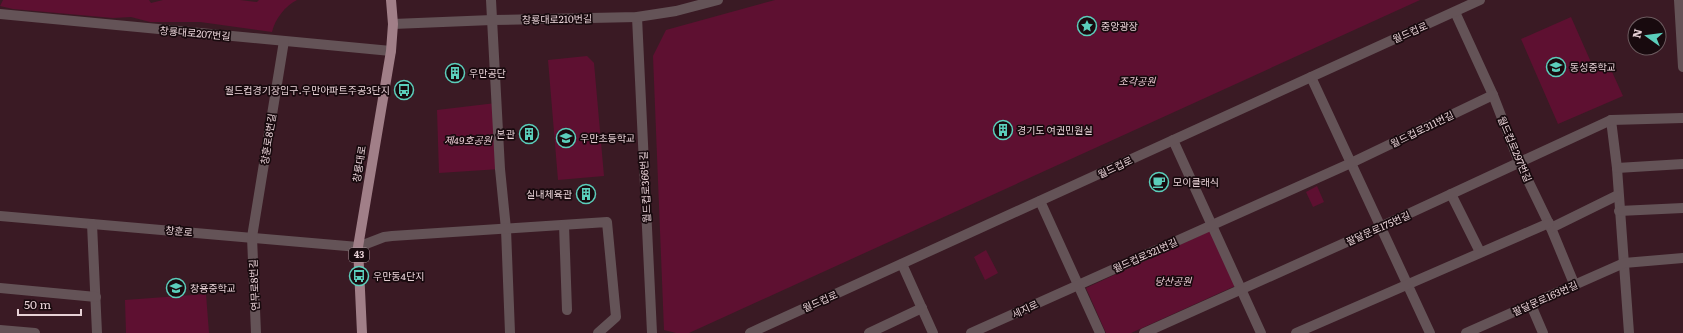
<svg xmlns="http://www.w3.org/2000/svg" width="1683" height="333" font-family="Literata,'Noto Sans KR',serif">
<style>
.green{fill:#5e1031}
.lines{fill:none;stroke-linecap:round;stroke-linejoin:round}
.minor{stroke:#645357;stroke-width:10}
.major{stroke:#a17f88;stroke-width:10}
.labels{text-anchor:middle;stroke-width:3.5;stroke-linejoin:round;paint-order:stroke}
.shield{fill:#180a0e;stroke:#a9959a;stroke-width:1}
.shield-label{font-size:9px;font-weight:bold;fill:#e7d1d6}
.street-label{font-size:10px;fill:#e7d1d6;stroke:#180a0e}
.poi-label{font-size:10px;fill:#e7d1d6;stroke:#180a0e;text-anchor:start}
.park-label{font-size:10px;font-style:italic;fill:#edced6;stroke:#180a0e}
</style>
<rect width="100%" height="100%" fill="#3a1a24"/>
<g class="green">
<path d="M3 0H149L151 3 163 0H240L257 2 259 0H297C285 6 275 19 272 32L200 22H150L131 17 113 18 13 9 0 6Z"/>
<path d="M775 0H1420L689 333H676L664 330 653 56 666 30Z"/>
<path d="M1571 17 1594 69 1608 63 1623 96 1558 124 1521 39Z"/>
<path d="M587 56 594 63 604 176 558 180 548 60Z"/>
<path d="M496 103 500 169 439 173 437 110Z"/>
<path d="M1317 186 1324 202 1313 207 1306 192Z"/>
<path d="M1210 231 1235 286 1131 333H1106L1086 288Z"/>
<path d="M986 250 998 273 985 280 974 257Z"/>
<path d="M206 294 209 333H126L125 300Z"/>
</g>
<g class="lines">
<g class="minor">
<path d="M491 0 500 169 506 229 510 333"/>
<path d="M1679 0 1683 67"/>
<path d="M1455 12 1493 95 1519 162 1551 228 1575 286"/>
<path d="M0 14 391 51"/>
<path d="M637 17 652 333"/>
<path d="M393 24 492 20 637 17 676 11 718 0"/>
<path d="M1311 77 1430 333"/>
<path d="M1611 120 1617 168 1629 333"/>
<path d="M1173 140 1261 333"/>
<path d="M1617 168 1683 164"/>
<path d="M1451 194 1480 252"/>
<path d="M1040 201 1100 333"/>
<path d="M1619 211 1683 208"/>
<path d="M0 216 358 247 384 237 392 236 607 222 616 317 598 333"/>
<path d="M92 224 97 333"/>
<path d="M564 225 567 310"/>
<path d="M1551 228 1618 195"/>
<path d="M902 264 933 333"/>
<path d="M0 288 96 297"/>
<path d="M1531 305 1543 333"/>
<path d="M0 330 35 333"/>
<path d="M256 333 252 237 284 41"/>
<path d="M750 333 1480 0"/>
<path d="M869 333 922 308"/>
<path d="M971 333 1351 163 1493 95"/>
<path d="M1144 333 1380 227 1611 120 1683 118"/>
<path d="M1296 333 1549 223"/>
<path d="M1466 333 1624 263 1683 258"/>
</g>
<path class="major" d="M362 333 358 247 391 51 393 24 391 0"/>
</g>
<defs>
<symbol id="sight-ring" viewBox="-11 -11 22 22"><circle r="9.5" fill="#180a0e" stroke="#5bcebb" stroke-width="1.5"/><path d="M0-6L1.8-2.2L6-1.7L2.9 1.2L3.7 5.4L0 3.3L-3.7 5.4L-2.9 1.2L-6-1.7L-1.8-2.2Z" fill="#5bcebb"/></symbol>
<symbol id="school-ring" viewBox="-11 -11 22 22"><circle r="9.5" fill="#180a0e" stroke="#5bcebb" stroke-width="1.5"/><path d="M0-5L7-2L0 1L-7-2ZM-4 1L0 2.5L4 1V4Q0 6-4 4Z" fill="#5bcebb"/></symbol>
<symbol id="building-ring" viewBox="-11 -11 22 22"><circle r="9.5" fill="#180a0e" stroke="#5bcebb" stroke-width="1.5"/><path d="M-4-6H4V6H1V3H-1V6H-4ZM-2.5-4.3h1.7v1.8h-1.7ZM.8-4.3h1.7v1.8H.8ZM-2.5-1h1.7V.8h-1.7ZM.8-1h1.7V.8H.8Z" fill="#5bcebb"/></symbol>
<symbol id="bus-ring" viewBox="-11 -11 22 22"><circle r="9.5" fill="#180a0e" stroke="#5bcebb" stroke-width="1.5"/><path d="M-5-6H5V4H4V6H2V4H-2V6H-4V4H-5ZM-3.5-4V0h7V-4ZM-3.5 1.2v1.5H-2V1.2ZM2 1.2v1.5H3.5V1.2Z" fill="#5bcebb"/></symbol>
<symbol id="cafe-ring" viewBox="-11 -11 22 22"><circle r="9.5" fill="#180a0e" stroke="#5bcebb" stroke-width="1.5"/><path d="M-5.5-4.5H6V0H3Q3 3.5 0 3.5H-2.5Q-5.5 3.5-5.5 0ZM3-3.2v2h1.7v-2ZM-6 4.5H4V6H-6Z" fill="#5bcebb"/></symbol>
</defs>
<g fill-rule="evenodd">
<use href="#sight-ring" x="1076" y="15" width="22" height="22"/>
<use href="#school-ring" x="1545" y="56" width="22" height="22"/>
<use href="#building-ring" x="444" y="62" width="22" height="22"/>
<use href="#bus-ring" x="393" y="79" width="22" height="22"/>
<use href="#building-ring" x="992" y="119" width="22" height="22"/>
<use href="#building-ring" x="518" y="123" width="22" height="22"/>
<use href="#school-ring" x="555" y="127" width="22" height="22"/>
<use href="#cafe-ring" x="1148" y="171" width="22" height="22"/>
<use href="#building-ring" x="575" y="183" width="22" height="22"/>
<use href="#bus-ring" x="348" y="265" width="22" height="22"/>
<use href="#school-ring" x="165" y="277" width="22" height="22"/>
</g>
<g class="labels">
<rect class="shield" x="349" y="248" width="20" height="14" rx="3"/>
<g class="shield-label">
<text x="359" y="258">43</text>
</g>
<g class="street-label">
<text transform="translate(557 19) rotate(-1)" y="4">창룡대로210번길</text>
<text transform="translate(1410 32) rotate(-24)" y="4">월드컵로</text>
<text transform="translate(195 33) rotate(5)" y="4">창룡대로207번길</text>
<text transform="translate(1422 129) rotate(-26)" y="4">월드컵로311번길</text>
<text transform="translate(268 139) rotate(-81)" y="4">창훈로8번길</text>
<text transform="translate(1515 149) rotate(67)" y="4">월드컵로297번길</text>
<text transform="translate(359 164) rotate(-81)" y="4">창룡대로</text>
<text transform="translate(1115 167) rotate(-25)" y="4">월드컵로</text>
<text transform="translate(645 187) rotate(-93)" y="4">월드컵로366번길</text>
<text transform="translate(1378 228) rotate(-24)" y="4">팔달문로175번길</text>
<text transform="translate(179 231) rotate(5)" y="4">창훈로</text>
<text transform="translate(1145 255) rotate(-24)" y="4">월드컵로321번길</text>
<text transform="translate(254 285) rotate(-93)" y="4">연무로8번길</text>
<text transform="translate(1545 298) rotate(-24)" y="4">팔달문로163번길</text>
<text transform="translate(820 301) rotate(-24)" y="4">월드컵로</text>
<text transform="translate(1025 309) rotate(-25)" y="4">세지로</text>
</g>
<g class="poi-label">
<text x="1101" y="30">중앙광장</text>
<text x="1570" y="71">동성중학교</text>
<text x="469" y="77">우만공단</text>
<text x="390" y="94" text-anchor="end">월드컵경기장입구.우만아파트주공3단지</text>
<text x="1017" y="134">경기도 여권민원실</text>
<text x="515" y="138" text-anchor="end">본관</text>
<text x="580" y="142">우만초등학교</text>
<text x="1173" y="186">모이클래식</text>
<text x="572" y="198" text-anchor="end">실내체육관</text>
<text x="373" y="280">우만동4단지</text>
<text x="190" y="292">창용중학교</text>
</g>
<g class="park-label">
<text x="1137" y="85">조각공원</text>
<text x="468" y="144">제49호공원</text>
<text x="1173" y="285">당산공원</text>
</g>
</g>
<g transform="translate(1647 36) rotate(284)"><circle r="19" fill="#180a0e" stroke="#6b5a5e"/>
<path d="M0-3L7 15L0 10L-7 15Z" fill="#5bcebb"/>
<text y="-6" font-size="11" font-weight="bold" text-anchor="middle" fill="#e7d1d6">N</text>
</g>
<path d="M18 309v6h63v-6" fill="none" stroke="#e7d1d6" stroke-width="2"/>
<text x="24" y="309" font-size="12" fill="#e7d1d6" stroke="#180a0e" stroke-width="3" paint-order="stroke">50 m</text>
</svg>
